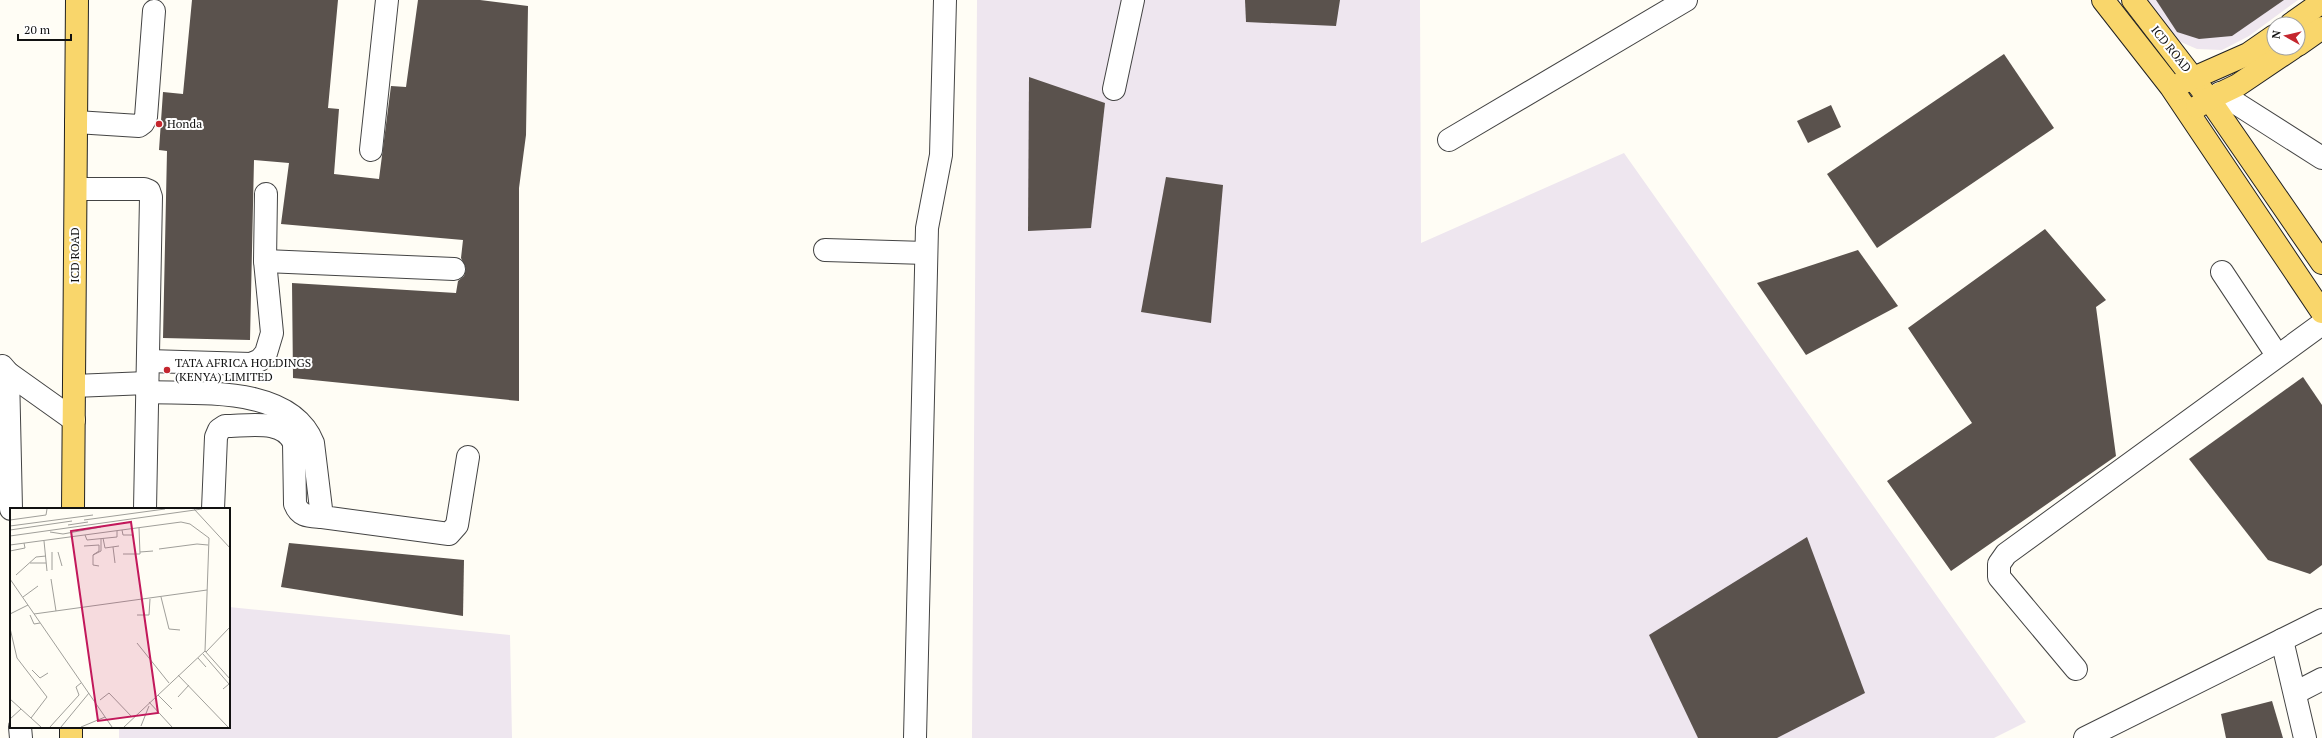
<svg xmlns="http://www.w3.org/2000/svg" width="2322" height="738" font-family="'PT Serif',serif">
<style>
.industrial{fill:#eee6ef}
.building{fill:#5a524d}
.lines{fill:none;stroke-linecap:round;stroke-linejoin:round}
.minor-casing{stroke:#444;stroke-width:24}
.major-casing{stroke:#222;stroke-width:24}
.minor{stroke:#fff;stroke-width:22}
.major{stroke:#f9d66b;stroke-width:22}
.poi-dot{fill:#c4262e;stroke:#fff;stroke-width:1.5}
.labels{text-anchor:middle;stroke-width:4;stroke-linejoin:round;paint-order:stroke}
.street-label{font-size:12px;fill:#111;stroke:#fff}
.poi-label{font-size:12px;fill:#111;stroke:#fff;text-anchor:start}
.inset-road{fill:none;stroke:#a09f9a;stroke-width:1}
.view{fill:#c2185b;fill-opacity:0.15;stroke:#c2185b;stroke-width:2}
.inset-edge{fill:none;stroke:#111;stroke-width:2}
</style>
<rect width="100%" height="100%" fill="#fffdf5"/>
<g class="industrial">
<path d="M977 0H1420L1421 243 1624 153 2026 722 1994 738H972Z"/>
<path d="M2146 0H2298L2249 36 2222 50 2197 49 2174 39Z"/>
<path d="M229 607 510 635 512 738H119V727H229Z"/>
</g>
<g class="building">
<path d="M192 0H338L328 108 339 109 334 174 379 179 391 86 406 87 418 0H480L528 6 526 135 519 188V401L293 378 292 283 456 293 458 281 464 276 466 269 461 258 463 240 281 224 289 163 254 160 250 340 163 338 167 151 159 150 163 92 183 94Z"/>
<path d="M1245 0H1340L1336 26 1246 22Z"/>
<path d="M2156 0H2284L2232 36 2199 39 2177 32Z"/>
<path d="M2004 54 2054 128 1877 248 1827 174Z"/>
<path d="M1029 77 1105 103 1091 228 1028 231Z"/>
<path d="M1831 105 1841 127 1808 143 1797 121Z"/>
<path d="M1166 177 1223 185 1211 323 1141 312Z"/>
<path d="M2045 229 2106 300 2096 307 2116 456 1951 571 1887 481 1972 423 1908 328Z"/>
<path d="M1858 250 1898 306 1806 355 1757 283Z"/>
<path d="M2303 377 2322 405V565L2310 574 2268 560 2189 459Z"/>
<path d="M1807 537 1865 693 1777 738H1698L1649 635Z"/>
<path d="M289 543 464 560 463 616 281 587Z"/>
<path d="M2272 701 2283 738H2226L2221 714Z"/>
</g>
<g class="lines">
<defs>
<g id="minor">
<path d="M1114 89 1133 0"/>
<path d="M2220 93 2322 158"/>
<path d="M76 122 139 126 143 123 146 117 154 11"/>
<path d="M1449 140 1686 0"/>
<path d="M371 150 387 0"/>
<path d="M76 189H144L149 191 151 197 145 509"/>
<path d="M825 250 926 253"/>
<path d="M265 261 454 269"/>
<path d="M2222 272 2277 355"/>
<path d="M148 361 251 364 260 360 266 353 272 333 265 261 266 194"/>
<path d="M2 366 8 373 74 420"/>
<path d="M8 373 11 509"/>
<path d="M74 386 147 383"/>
<path d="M147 392C198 394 290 385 313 443L322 517 449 534 457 525 468 457"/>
<path d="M213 509 216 437 219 430 225 426C248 426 284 418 294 443L295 504C300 517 309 516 322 517"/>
<path d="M2282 640 2305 738"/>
<path d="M2076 669 1999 577V564L2006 554 2322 324"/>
<path d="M2295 693 2322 679"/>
<path d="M20 727 21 738"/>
<path d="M915 738 927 228 941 155 945 0"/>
<path d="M2085 738 2322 620"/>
</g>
<g id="major">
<path d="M2103 0 2171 87 2322 312"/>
<path d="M2133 0 2209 99 2322 263"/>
<path d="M2291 24 2322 2"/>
<path d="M2298 45 2322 28"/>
<path d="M2180 84 2248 54 2274 36"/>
<path d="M2197 107 2209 99 2238 85 2293 48"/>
<path d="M73 509 77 0"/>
<path d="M71 738V727"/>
</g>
</defs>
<use href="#minor" class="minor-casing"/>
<use href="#major" class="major-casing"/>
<use href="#minor" class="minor"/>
<use href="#major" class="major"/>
</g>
<g class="poi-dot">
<circle cx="159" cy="124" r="4"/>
<circle cx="167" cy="370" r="4"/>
</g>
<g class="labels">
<g class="street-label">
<text transform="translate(2171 49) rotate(51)" y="4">ICD ROAD</text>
<text transform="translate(75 255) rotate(-90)" y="4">ICD ROAD</text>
</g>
<g class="poi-label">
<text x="167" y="128">Honda</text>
<text x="175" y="367">TATA AFRICA HOLDINGS<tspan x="175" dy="14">(KENYA) LIMITED</tspan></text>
</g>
</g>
<g transform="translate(10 508)">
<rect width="220" height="220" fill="#fffdf5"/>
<path class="inset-road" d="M184 1 220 40M0 12 36 7 37 1M74 12 155 1M58 17 78 14M0 18 83 7M0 22 62 13M112 22 113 27H122M40 24 53 26 91 19M75 27 77 32 107 29V23M0 28 192 1M93 30 95 40 109 38M34 33 37 63M0 37 171 14 180 16 199 30 195 143 114 219M74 38 89 37V43L83 47M103 39 105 55M149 41 187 36 198 37M0 43 15 40 14 35M48 44 52 58M130 44 143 43M113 46H130L129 20M20 55H36M89 58 83 57V47L91 43V31M42 62V44M6 67 26 49 36 48M0 71 102 219M41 71 46 103M13 89 28 78M151 89 159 121 170 122M0 106 18 97M24 106 197 82M20 107 24 116 30 115M127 107H139L140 91M0 120 7 150 37 189 21 210M127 135 159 175M195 143 220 171M196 144 220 119M193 146 219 176 213 181M188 150 196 159M22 162 30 170 38 165M168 167 218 219M148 187 162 201M168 189 179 177M0 191 31 219M90 192 99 185 122 209M139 194 162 219M0 211 11 201M131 218 139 198M40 219 69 187 66 179 71 175M51 219 79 185M71 219 95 209"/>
<path class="view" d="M121 14 148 205 88 213 61 23Z"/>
<rect width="220" height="220" class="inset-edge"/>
</g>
<g transform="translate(2286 36) rotate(278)"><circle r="19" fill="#ffffff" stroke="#a0a0a0"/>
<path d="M0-3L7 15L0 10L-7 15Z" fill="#c4262e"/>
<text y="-6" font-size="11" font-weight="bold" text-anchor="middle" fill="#111111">N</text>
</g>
<path d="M18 34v6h53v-6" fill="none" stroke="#111111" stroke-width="2"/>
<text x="24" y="34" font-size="12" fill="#111111" stroke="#ffffff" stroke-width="3" paint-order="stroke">20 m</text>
</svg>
